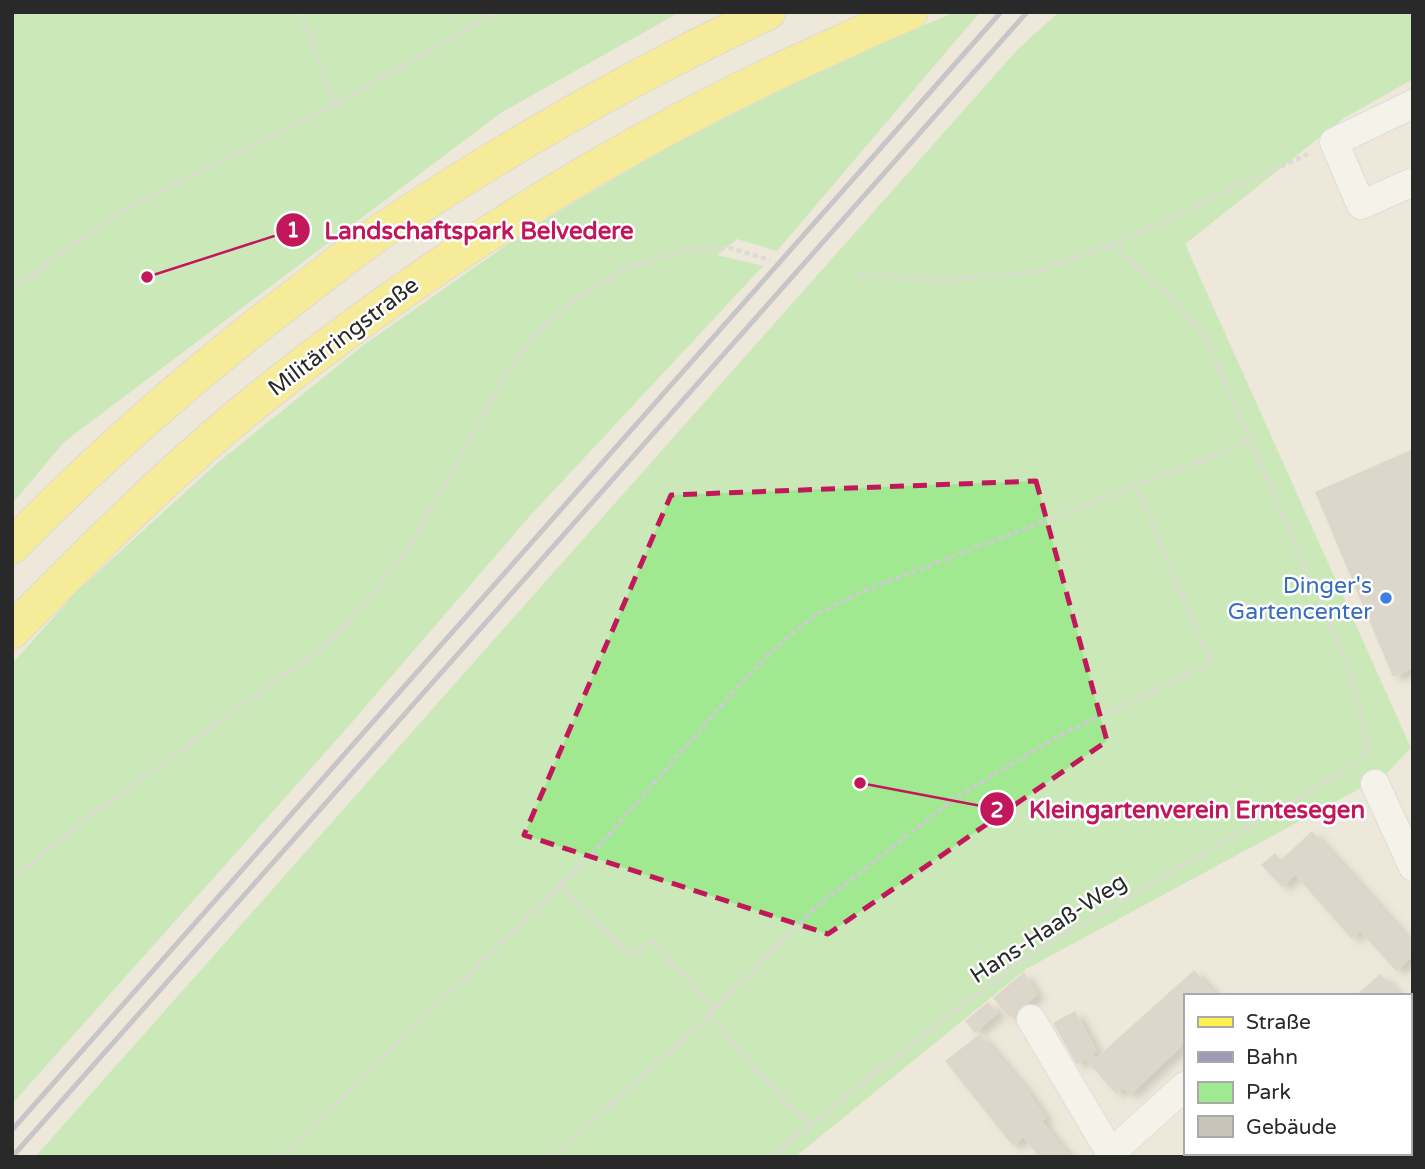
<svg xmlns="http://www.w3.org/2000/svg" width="1425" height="1169" font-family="'Varela Round',sans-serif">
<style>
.green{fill:#a0e990}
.building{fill:#c8c4b9;filter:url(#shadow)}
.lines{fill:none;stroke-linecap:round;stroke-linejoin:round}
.minor-casing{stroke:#cecfe4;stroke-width:30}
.major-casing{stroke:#ccc;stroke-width:37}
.path{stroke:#ccc;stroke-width:4.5;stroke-dasharray:5 3.5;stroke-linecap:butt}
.minor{stroke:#fff;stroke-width:28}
.major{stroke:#fef04d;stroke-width:35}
.rail{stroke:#9c9cb6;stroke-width:5}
.marked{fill:none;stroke:#c2185b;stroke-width:5;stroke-dasharray:14 9;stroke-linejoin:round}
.shop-dot{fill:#3f7fe0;stroke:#fff;stroke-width:2.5}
.labels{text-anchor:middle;stroke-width:5;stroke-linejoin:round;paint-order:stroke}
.street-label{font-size:23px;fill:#292929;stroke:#fff}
.shop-label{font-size:23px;fill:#366cbe;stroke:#fff;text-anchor:end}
.leader{fill:none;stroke:#c2185b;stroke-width:2.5}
.callout-dot{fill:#c2185b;stroke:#fff;stroke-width:2.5}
.mark-label{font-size:21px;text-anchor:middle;font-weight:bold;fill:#fff}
.callout-label{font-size:24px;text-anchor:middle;font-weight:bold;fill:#c2185b;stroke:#fff;stroke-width:5;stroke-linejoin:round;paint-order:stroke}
</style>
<defs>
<filter id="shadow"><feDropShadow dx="8" dy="4.5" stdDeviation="3.5" flood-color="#0004"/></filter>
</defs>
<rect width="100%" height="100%" fill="#ede8d9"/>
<g class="green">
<path d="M12 12H680L502 112 64 442 12 504Z"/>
<path d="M956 12H980L777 251 737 239 717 255 763 266 529 517 339 737 12 1104V664L75 593 215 465 365 344 528 230 688 135 844 58Z"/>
<path d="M1059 12H1413V79L1344 118 1185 244 1411 748 1385 775 1026 969 795 1157H35L1018 49Z"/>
</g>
<g class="building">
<path d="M1413 449V669L1393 677 1315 492Z"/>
<path d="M1312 831 1413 944V956L1396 971 1360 931 1352 939 1295 875 1282 887 1261 865 1275 853 1281 860Z"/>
<path d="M1194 970 1217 996H1185V1043L1130 1095 1123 1088 1116 1094 1085 1059 1077 1065 1053 1023 1075 1011 1097 1051 1093 1054 1096 1058Z"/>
<path d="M1024 972 1037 995 1010 1018 993 998Z"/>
<path d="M1380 974 1401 996H1355Z"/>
<path d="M988 1002 998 1013 975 1033 965 1021Z"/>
<path d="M1409 1004 1413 1008V1081L1409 1077Z"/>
<path d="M980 1034 1026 1089 1046 1118 1042 1121 1070 1157H1039L1023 1137 1013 1146 945 1061Z"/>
<path d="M1229 1153H1325L1327 1157H1303L1301 1155 1298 1157H1225Z"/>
</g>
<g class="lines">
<defs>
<g id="minor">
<path d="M1413 104 1334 142 1361 205 1413 182"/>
<path d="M1375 784 1413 867"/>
<path d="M1031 1019 1113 1157"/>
<path d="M1111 1153 1185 1086"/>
</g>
<g id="major">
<path d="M12 546C102 454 199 369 302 291 330 270 357 247 386 228 508 147 636 74 768 12"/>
<path d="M12 631C91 551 170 471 258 400 422 268 602 154 794 64 833 47 871 28 910 12"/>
</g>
</defs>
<use href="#minor" class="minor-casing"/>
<use href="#major" class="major-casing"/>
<g class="path">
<path d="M301 12 334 105"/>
<path d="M1112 245 1176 302 1204 336 1250 439 1348 667C1356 695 1368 727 1365 757"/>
<path d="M861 275 943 280 1029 273 1112 245 1308 154"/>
<path d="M12 290 49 261 126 208 334 105 497 12"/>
<path d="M12 879 75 827 327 644 369 600 415 539 504 377 536 333 574 300 627 268 685 250 730 248 770 260"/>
<path d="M560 886 632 956 651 940 715 1010"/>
<path d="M709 1015 771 1086 809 1126"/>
<path d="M281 1157 593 853 728 698 774 649 814 616 863 591 1211 457 1250 439"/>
<path d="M552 1157 694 1030 814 909 955 798 1060 735 1211 663 1136 487"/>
<path d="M770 1157 948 1016 1033 953 1352 766"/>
</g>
<use href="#minor" class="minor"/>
<use href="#major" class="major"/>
<g class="rail">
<path d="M12 1130 1001 12"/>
<path d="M12 1157 1027 12"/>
</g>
</g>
<path d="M0 0H1425V1169H0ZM1036 481 1107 741 828 934 524 835 671 495Z" fill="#ede8d9" fill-opacity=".55" fill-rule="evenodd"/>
<path class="marked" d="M1036 481 1107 741 828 934 524 835 671 495Z"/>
<circle class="shop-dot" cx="1386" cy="598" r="7"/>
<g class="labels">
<g class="street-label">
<text transform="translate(343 336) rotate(-37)" y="8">Militärringstraße</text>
<text transform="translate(1048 928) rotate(-33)" y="8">Hans-Haaß-Weg</text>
</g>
<g class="shop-label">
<text x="1372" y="593">Dinger's<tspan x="1372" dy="26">Gartencenter</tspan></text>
</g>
</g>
<path class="leader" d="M147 277L293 230M860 783L997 809"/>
<g class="callout-dot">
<circle cx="147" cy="277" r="7"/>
<circle cx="860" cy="783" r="7"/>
<circle cx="293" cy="230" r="18"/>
<circle cx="997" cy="809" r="18"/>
</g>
<g class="mark-label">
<text x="293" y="237">1</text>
<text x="997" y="817">2</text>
</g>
<g class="callout-label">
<text x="479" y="239">Landschaftspark Belvedere</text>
<text x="1197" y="818">Kleingartenverein Erntesegen</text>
</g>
<rect width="1425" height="1169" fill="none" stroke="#292929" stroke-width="28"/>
<rect x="1184" y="994" width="228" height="161" fill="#ffffff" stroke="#a9a9a9" stroke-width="2"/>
<rect x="1198" y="1017" width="35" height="10" fill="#fef04d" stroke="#a9a9a9" stroke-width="2"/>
<text x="1246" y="1029" font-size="21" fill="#292929">Straße</text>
<rect x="1198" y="1052" width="35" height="10" fill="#9c9cb6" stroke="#a9a9a9" stroke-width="2"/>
<text x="1246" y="1064" font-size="21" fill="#292929">Bahn</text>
<rect x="1198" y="1082" width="35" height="21" fill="#a0e990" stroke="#a9a9a9" stroke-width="2"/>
<text x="1246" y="1099" font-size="21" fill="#292929">Park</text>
<rect x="1198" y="1116" width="35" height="21" fill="#c8c4b9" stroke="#a9a9a9" stroke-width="2"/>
<text x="1246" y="1134" font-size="21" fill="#292929">Gebäude</text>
</svg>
